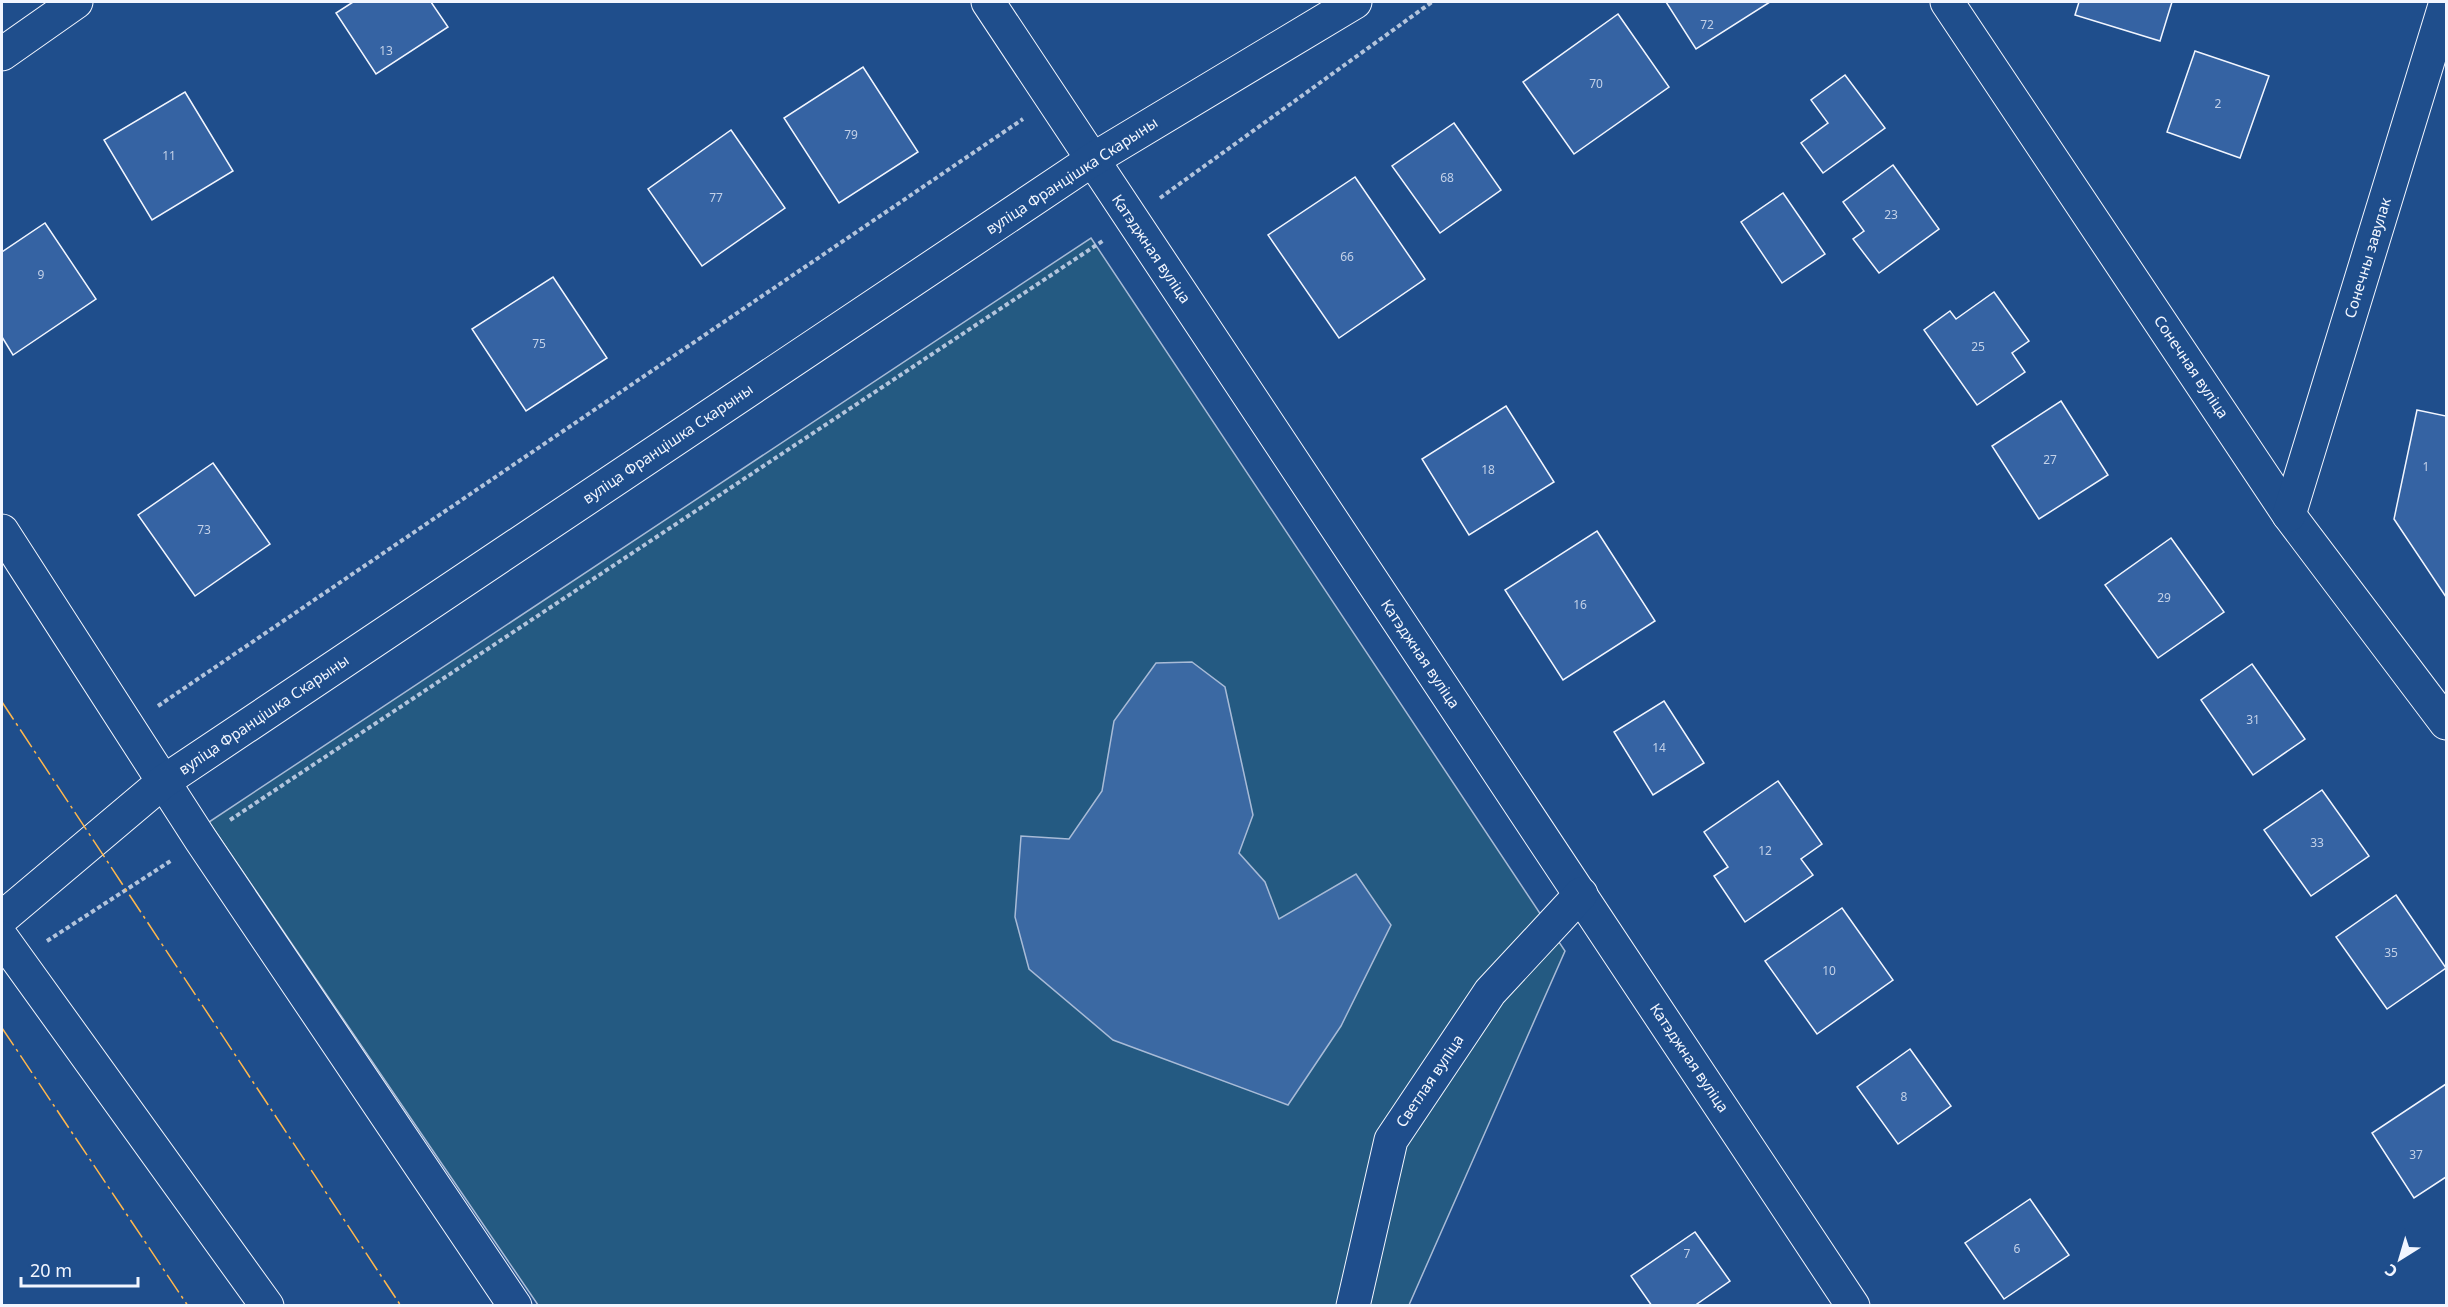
<svg xmlns="http://www.w3.org/2000/svg" width="2448" height="1307" font-family="'Noto Sans',sans-serif">
<style>
.green{fill:#245a82;stroke:#a8bbd7;stroke-width:1.5}
.water{fill:#3b69a3;stroke:#a8bbd7;stroke-width:1.5}
.building{fill:#3563a3;stroke:#f2f6ff;stroke-width:1.5}
.lines{fill:none;stroke-linecap:round;stroke-linejoin:round}
.minor-casing{stroke:#f2f6ff;stroke-width:35}
.path{stroke:#b3c4dc;stroke-width:4;stroke-dasharray:4.5 3;stroke-linecap:butt}
.minor{stroke:#1f4e8c;stroke-width:33}
.power{stroke:#ffb74d;stroke-width:1.5;stroke-dasharray:21 4.5 3 4.5;stroke-linecap:butt}
.labels{text-anchor:middle;stroke-width:4.5;stroke-linejoin:round;paint-order:stroke}
.number-label{font-size:12px;fill:#c3d1e8}
.street-label{font-size:15px;fill:#f2f6ff;stroke:#1f4e8c}
</style>
<rect width="100%" height="100%" fill="#1f4e8c"/>
<path class="green" d="M1091 238 1565 951 1409 1305H538L209 822Z"/>
<path class="water" d="M1192 662 1225 687 1253 815 1239 853 1265 882 1279 919 1356 874 1391 925 1341 1026 1288 1105 1113 1040 1029 969 1015 917 1021 836 1069 839 1102 791 1114 721 1156 663Z"/>
<g class="building">
<path d="M353 2H431L448 27 376 74 336 13Z"/>
<path d="M1666 2H1770L1696 49Z"/>
<path d="M2079 2H2172L2160 41 2075 15Z"/>
<path d="M1618 14 1669 87 1574 154 1523 82Z"/>
<path d="M2195 51 2269 76 2240 158 2167 132Z"/>
<path d="M863 67 918 152 839 203 784 118Z"/>
<path d="M1845 75 1885 128 1823 173 1801 143 1828 123 1811 100Z"/>
<path d="M185 92 233 171 152 220 104 140Z"/>
<path d="M1454 123 1501 190 1440 233 1392 166Z"/>
<path d="M731 130 785 208 702 266 648 189Z"/>
<path d="M1893 165 1939 229 1879 273 1853 239 1864 231 1843 202Z"/>
<path d="M1355 177 1425 279 1339 338 1268 235Z"/>
<path d="M1783 193 1825 254 1782 283 1741 222Z"/>
<path d="M45 223 96 299 13 355 2 337V252Z"/>
<path d="M553 277 607 358 526 411 472 329Z"/>
<path d="M1994 292 2029 341 2012 353 2025 372 1977 405 1924 330 1950 311 1956 319Z"/>
<path d="M2061 401 2108 475 2039 519 1992 446Z"/>
<path d="M1506 406 1554 482 1469 535 1422 459Z"/>
<path d="M2417 410 2446 416V597L2394 519Z"/>
<path d="M213 463 270 544 195 596 138 515Z"/>
<path d="M1597 531 1655 621 1563 680 1505 590Z"/>
<path d="M2171 538 2224 612 2158 658 2105 585Z"/>
<path d="M2252 664 2305 739 2253 775 2201 700Z"/>
<path d="M1664 701 1704 763 1653 795 1614 732Z"/>
<path d="M1778 781 1822 844 1801 859 1813 875 1745 922 1714 876 1728 867 1704 832Z"/>
<path d="M2322 790 2369 856 2311 896 2264 830Z"/>
<path d="M2396 895 2446 968 2387 1009 2336 937Z"/>
<path d="M1842 908 1893 980 1817 1034 1765 961Z"/>
<path d="M1910 1049 1951 1106 1898 1144 1857 1087Z"/>
<path d="M2446 1084V1177L2414 1198 2372 1133Z"/>
<path d="M2030 1199 2069 1255 2004 1299 1965 1243Z"/>
<path d="M1695 1232 1730 1281 1694 1306H1652L1631 1276Z"/>
</g>
<g class="lines">
<defs>
<g id="minor">
<path d="M988 2 1853 1306"/>
<path d="M1947 2 2289 515 2446 723"/>
<path d="M2 54 76 2"/>
<path d="M2289 515 2446 2"/>
<path d="M2 531 201 840 515 1306"/>
<path d="M2 918 163 782 1092 160 1355 2"/>
<path d="M2 938 267 1306"/>
<path d="M1353 1306 1391 1140 1490 992 1581 894"/>
</g>
</defs>
<use href="#minor" class="minor-casing"/>
<g class="path">
<path d="M1160 198 1432 2"/>
<path d="M158 706 1023 119"/>
<path d="M230 820 1104 240"/>
<path d="M47 941 172 860"/>
</g>
<use href="#minor" class="minor"/>
<g class="power">
<path d="M2 702 401 1306"/>
<path d="M2 1028 188 1306"/>
</g>
</g>
<g class="labels">
<g class="number-label">
<text x="1707" y="29">72</text>
<text x="386" y="55">13</text>
<text x="1596" y="88">70</text>
<text x="2218" y="108">2</text>
<text x="851" y="139">79</text>
<text x="169" y="160">11</text>
<text x="1447" y="182">68</text>
<text x="716" y="202">77</text>
<text x="1891" y="219">23</text>
<text x="1347" y="261">66</text>
<text x="41" y="279">9</text>
<text x="539" y="348">75</text>
<text x="1978" y="351">25</text>
<text x="2050" y="464">27</text>
<text x="2426" y="471">1</text>
<text x="1488" y="474">18</text>
<text x="204" y="534">73</text>
<text x="2164" y="602">29</text>
<text x="1580" y="609">16</text>
<text x="2253" y="724">31</text>
<text x="1659" y="752">14</text>
<text x="2317" y="847">33</text>
<text x="1765" y="855">12</text>
<text x="2391" y="957">35</text>
<text x="1829" y="975">10</text>
<text x="1904" y="1101">8</text>
<text x="2416" y="1159">37</text>
<text x="2017" y="1253">6</text>
<text x="1687" y="1258">7</text>
</g>
<g class="street-label">
<text transform="translate(1072 176) rotate(-33)" y="5">вуліца Францішка Скарыны</text>
<text transform="translate(1151 249) rotate(56)" y="5">Катэджная вуліца</text>
<text transform="translate(2368 258) rotate(-73)" y="5">Сонечны завулак</text>
<text transform="translate(2191 367) rotate(56)" y="5">Сонечная вуліца</text>
<text transform="translate(668 444) rotate(-34)" y="5">вуліца Францішка Скарыны</text>
<text transform="translate(1420 654) rotate(56)" y="5">Катэджная вуліца</text>
<text transform="translate(264 715) rotate(-34)" y="5">вуліца Францішка Скарыны</text>
<text transform="translate(1689 1058) rotate(56)" y="5">Катэджная вуліца</text>
<text transform="translate(1430 1081) rotate(-56)" y="5">Светлая вуліца</text>
</g>
</g>
<rect width="2448" height="1307" fill="none" stroke="#f2f6ff" stroke-width="6"/>
<g transform="translate(2400 1259) rotate(217)" stroke="#1f4e8c" stroke-width="4.5" paint-order="stroke">
<path d="M0-4.5L10 22L0 15L-10 22Z" fill="#f2f6ff"/>
<text y="-9" font-size="16" font-weight="bold" text-anchor="middle" fill="#f2f6ff">С</text>
</g>
<path d="M21 1277v9h117v-9" fill="none" stroke="#f2f6ff" stroke-width="3"/>
<text x="30" y="1277" font-size="18" fill="#f2f6ff" stroke="#1f4e8c" stroke-width="4.5" paint-order="stroke">20 m</text>
</svg>
